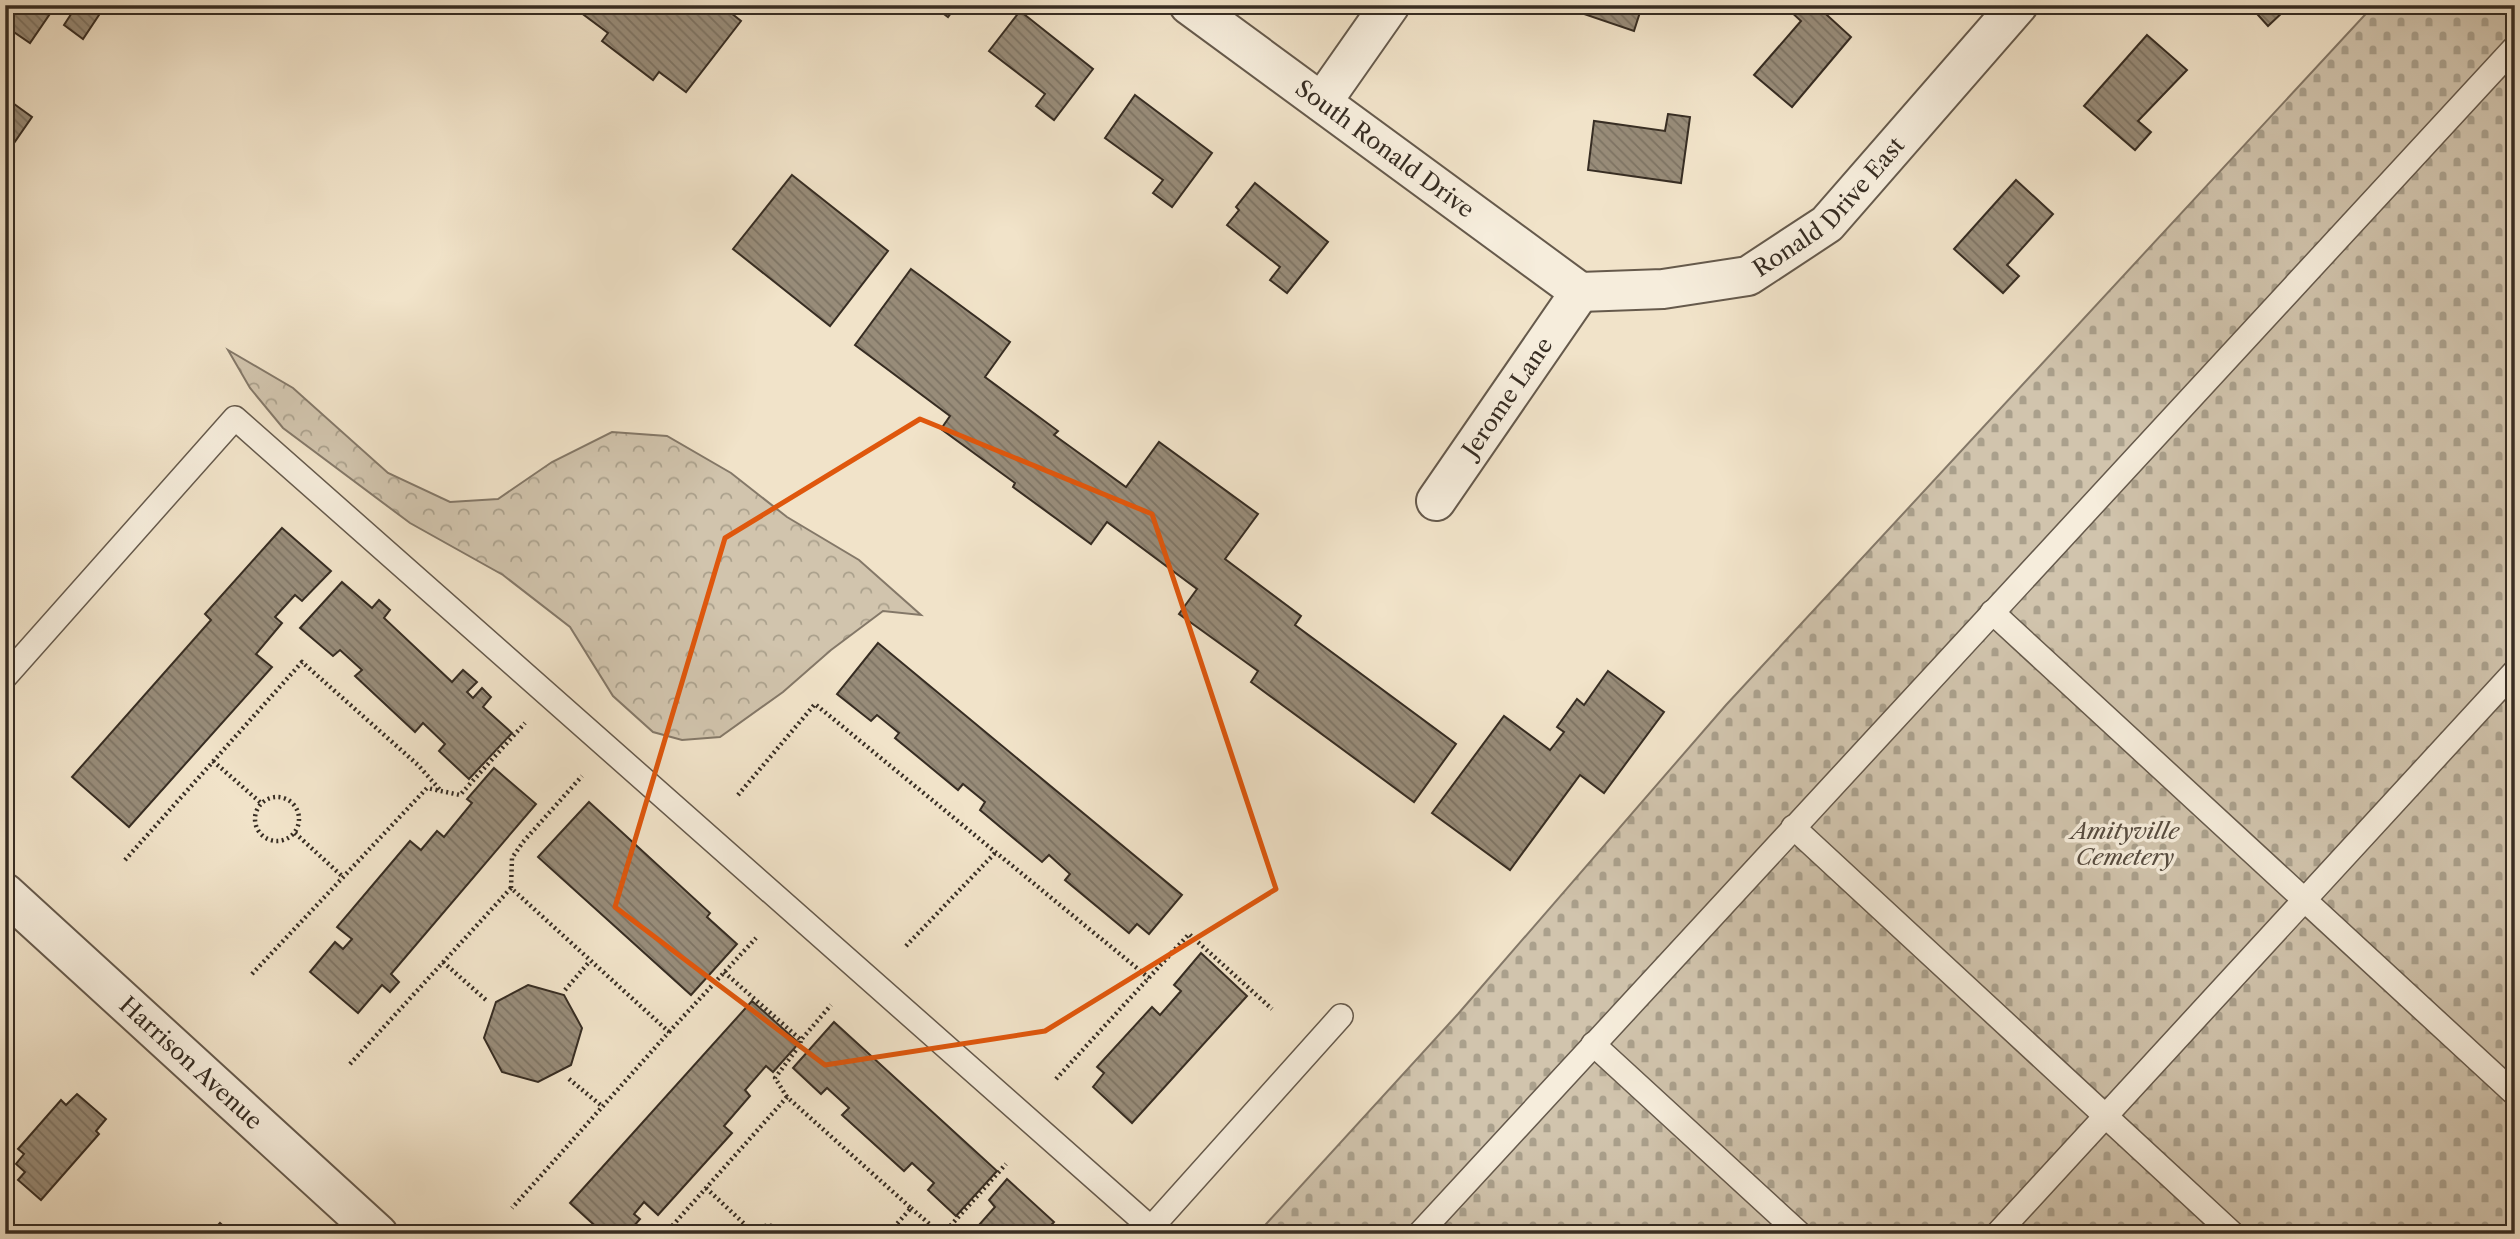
<svg xmlns="http://www.w3.org/2000/svg" width="2520" height="1239" font-family="'Libre Caslon Text',serif">
<style>
.forest{fill:url(#forest-crowns);stroke:#847868;stroke-width:2}
.cemetery{fill:url(#cemetery-stones);stroke:#847868;stroke-width:2}
.building{fill:url(#building-back-hatch);stroke:#372d23;stroke-width:2}
.lines{fill:none;stroke-linecap:round;stroke-linejoin:round}
.lane-casing{stroke:#665a4c;stroke-width:26}
.street-casing{stroke:#665a4c;stroke-width:42}
.path{stroke:#372d23;stroke-width:4.5;stroke-dasharray:2 3.5;stroke-linecap:butt}
.lane{stroke:#f6eddc;stroke-width:23}
.street{stroke:#f6eddc;stroke-width:38}
.marked{fill:none;stroke:#df570d;stroke-width:5;stroke-linejoin:round}
.labels{text-anchor:middle;stroke-width:7;stroke-linejoin:round;paint-order:stroke}
.street-label{font-size:23px;fill:#372d23;stroke:#f6eddc}
.park-label{font-size:23px;font-style:italic;fill:#564b3f;stroke:#f6eddc}
</style>
<defs>
<pattern id="forest-crowns" width="20" height="18" patternUnits="userSpaceOnUse" patternTransform="scale(1.75)"><rect width="20" height="18" fill="#d1c4ad"/><path d="M2 6a3 3 0 1 1 6 0M12 15a3 3 0 1 1 6 0" fill="none" stroke="#aaa08c"/></pattern>
<pattern id="cemetery-stones" width="16" height="16" patternUnits="userSpaceOnUse" patternTransform="scale(1.75)"><rect width="16" height="16" fill="#d1c4ad"/><path d="M2 7V4a2 2 0 0 1 4 0v3zM10 15v-3a2 2 0 0 1 4 0v3z" fill="#aaa08c"/></pattern>
<pattern id="building-back-hatch" width="6" height="6" patternUnits="userSpaceOnUse" patternTransform="scale(1.75)"><rect width="6" height="6" fill="#988c79"/><path d="M-1 5l2 2M0 0l6 6M5-1l2 2" fill="none" stroke="#7d7363"/></pattern>
</defs>
<rect width="100%" height="100%" fill="#f1e3c9"/>
<filter id="stains"><feTurbulence type="fractalNoise" baseFrequency=".00286" numOctaves="4"/><feColorMatrix values="0 0 0 0 .2 0 0 0 0 .09 0 0 0 0 .02 0 0 0 .5 -.17"/></filter>
<radialGradient id="worn" r=".72"><stop offset=".6" stop-color="#630" stop-opacity="0"/><stop offset="1" stop-color="#630" stop-opacity=".3"/></radialGradient>
<path class="forest" d="M228 350 293 388 388 473 450 502 498 499 552 462 612 432 667 436 731 473 787 517 859 560 921 615 883 611 831 650 783 692 720 737 682 740 653 732 613 696 570 627 503 575 410 523 283 428 250 388Z"/>
<path class="cemetery" d="M2374 5H2515V1234H1257L1458 1014 1726 705Z"/>
<g class="building">
<path d="M5 5H56L30 43 5 26Z"/>
<path d="M77 5 105 6 83 39 64 25Z"/>
<path d="M579 5H721L741 21 686 92 659 72 653 80 602 41 608 33 576 9Z"/>
<path d="M915 5H931L925 13Z"/>
<path d="M932 5H957L948 17Z"/>
<path d="M1574 5H1630L1641 9 1634 31 1572 10Z"/>
<path d="M1793 5H1816L1851 37 1792 107 1754 75 1801 21 1789 10Z"/>
<path d="M2249 5H2278L2284 11 2268 26Z"/>
<path d="M1020 11 1093 69 1054 120 1036 106 1045 94 989 51Z"/>
<path d="M2147 35 2187 70 2138 121 2151 132 2135 150 2084 106Z"/>
<path d="M1135 95 1212 153 1172 207 1153 193 1163 180 1105 138Z"/>
<path d="M10 101 32 117 14 143 5 136V108Z"/>
<path d="M1668 114 1690 117 1681 183 1588 170 1594 121 1665 131Z"/>
<path d="M792 175 888 251 830 326 733 249Z"/>
<path d="M2016 180 2053 214 2007 265 2019 276 2003 293 1954 249Z"/>
<path d="M1255 183 1328 242 1287 293 1270 280 1280 267 1227 225 1239 210 1236 207Z"/>
<path d="M911 269 1010 342 985 377 1058 431 1054 435 1126 487 1159 442 1258 514 1225 559 1301 616 1295 625 1456 744 1414 802 1251 682 1258 671 1179 614 1197 589 1107 522 1091 544 1013 487 1015 483 941 429 950 416 855 345Z"/>
<path d="M282 528 331 571 302 601 295 595 275 617 282 623 256 654 272 667 129 827 72 777 211 620 205 614Z"/>
<path d="M342 582 372 608 379 600 390 610 384 618 452 682 463 670 477 682 467 692 473 698 482 688 491 697 483 707 512 733 469 779 439 751 445 744 423 723 415 732 355 676 362 670 340 650 333 656 300 628Z"/>
<path d="M878 643 1182 895 1149 934 1137 924 1129 933 1065 880 1070 874 1049 855 1042 862 980 810 985 802 963 784 958 790 895 738 899 733 877 715 871 721 837 694Z"/>
<path d="M1608 671 1664 712 1604 793 1580 775 1510 870 1432 813 1504 716 1550 750 1564 732 1557 727 1577 699 1584 705Z"/>
<path d="M494 768 536 804 391 974 399 982 390 992 382 985 358 1013 310 972 335 942 343 949 352 939 337 927 410 841 421 850 437 831 444 837 472 803 467 799Z"/>
<path d="M589 802 710 913 707 917 737 944 691 995 538 857Z"/>
<path d="M1201 953 1247 996 1132 1123 1093 1087 1104 1073 1097 1067 1152 1007 1160 1015 1181 991 1174 985Z"/>
<path d="M528 985 564 995 582 1028 571 1065 538 1082 502 1072 484 1038 496 1002Z"/>
<path d="M752 1001 799 1043 773 1072 766 1066 745 1090 750 1096 724 1126 732 1133 658 1215 644 1202 634 1214 640 1219 627 1234H604L570 1203Z"/>
<path d="M834 1022 997 1171 956 1216 928 1190 934 1183 912 1163 904 1171 842 1115 849 1108 827 1088 821 1094 793 1068Z"/>
<path d="M77 1094 106 1119 96 1131 99 1134 41 1200 18 1180 25 1172 16 1164 24 1154 18 1149 61 1100 66 1105Z"/>
<path d="M1007 1179 1054 1222 1043 1234H971L995 1207 989 1200Z"/>
<path d="M220 1223 232 1234H210Z"/>
</g>
<g class="lines">
<defs>
<g id="lane">
<path d="M1992 612 2515 1094"/>
<path d="M5 677 235 418 1151 1228 1146 1234"/>
<path d="M1793 827 2233 1234"/>
<path d="M1593 1044 1800 1234"/>
<path d="M1151 1228 1341 1016"/>
<path d="M1419 1234 2515 47"/>
<path d="M1997 1234 2515 671"/>
</g>
<g id="street">
<path id="s1" d="M1189 5 1580 292"/>
<path d="M1322 102 1390 5"/>
<path id="s2" d="M1580 292 1663 289 1748 276 1827 224 2018 5"/>
<path id="s3" d="M1436 501 1580 292"/>
<path id="s4" d="M5 893 378 1234"/>
</g>
</defs>
<use href="#lane" class="lane-casing"/>
<use href="#street" class="street-casing"/>
<g class="path">
<path d="M213 761 261 803"/>
<path d="M738 795 815 704 1149 978"/>
<circle cx="277" cy="819" r="22"/>
<path d="M295 833 343 877"/>
<path d="M125 860 302 662 418 765 441 791"/>
<path d="M511 888 512 858 523 842 582 776"/>
<path d="M906 946 995 853"/>
<path d="M443 962 486 1000"/>
<path d="M724 972 801 1040 831 1005"/>
<path d="M252 974 427 788 460 795 525 723"/>
<path d="M565 990 590 961"/>
<path d="M669 1032 756 938"/>
<path d="M350 1064 511 888 669 1032 512 1208"/>
<path d="M569 1079 603 1107"/>
<path d="M1056 1079 1189 934 1272 1009"/>
<path d="M787 1097 775 1078 800 1045 801 1040"/>
<path d="M706 1188 752 1231"/>
<path d="M911 1208 941 1234"/>
<path d="M665 1234 787 1097 911 1208 888 1234"/>
<path d="M750 1234C761 1224 774 1222 785 1234"/>
<path d="M943 1234 1006 1164"/>
</g>
<use href="#lane" class="lane"/>
<use href="#street" class="street"/>
</g>
<path class="marked" d="M920 419 1152 514 1276 889 1045 1031 825 1065 615 907 725 538Z"/>
<g class="labels">
<g class="street-label">
<text dy="8" stroke="none"><textPath href="#s1" startOffset="243">South Ronald Drive</textPath></text>
<text dy="8" stroke="none"><textPath href="#s2" startOffset="276">Ronald Drive East</textPath></text>
<text dy="8" stroke="none"><textPath href="#s3" startOffset="126">Jerome Lane</textPath></text>
<text dy="8" stroke="none"><textPath href="#s4" startOffset="252">Harrison Avenue</textPath></text>
</g>
<g class="park-label">
<text x="2125" y="839">Amityville<tspan x="2125" dy="26">Cemetery</tspan></text>
</g>
</g>
<rect width="2520" height="1239" fill="none" stroke="#f1e3c9" stroke-width="28"/>
<rect x="7" y="7" width="2506" height="1225" fill="none" stroke="#372d23" stroke-width="3.5"/>
<rect x="14" y="14" width="2492" height="1211" fill="none" stroke="#372d23" stroke-width="2"/>
<rect width="100%" height="100%" filter="url(#stains)"/>
<rect width="100%" height="100%" fill="url(#worn)"/>
</svg>
